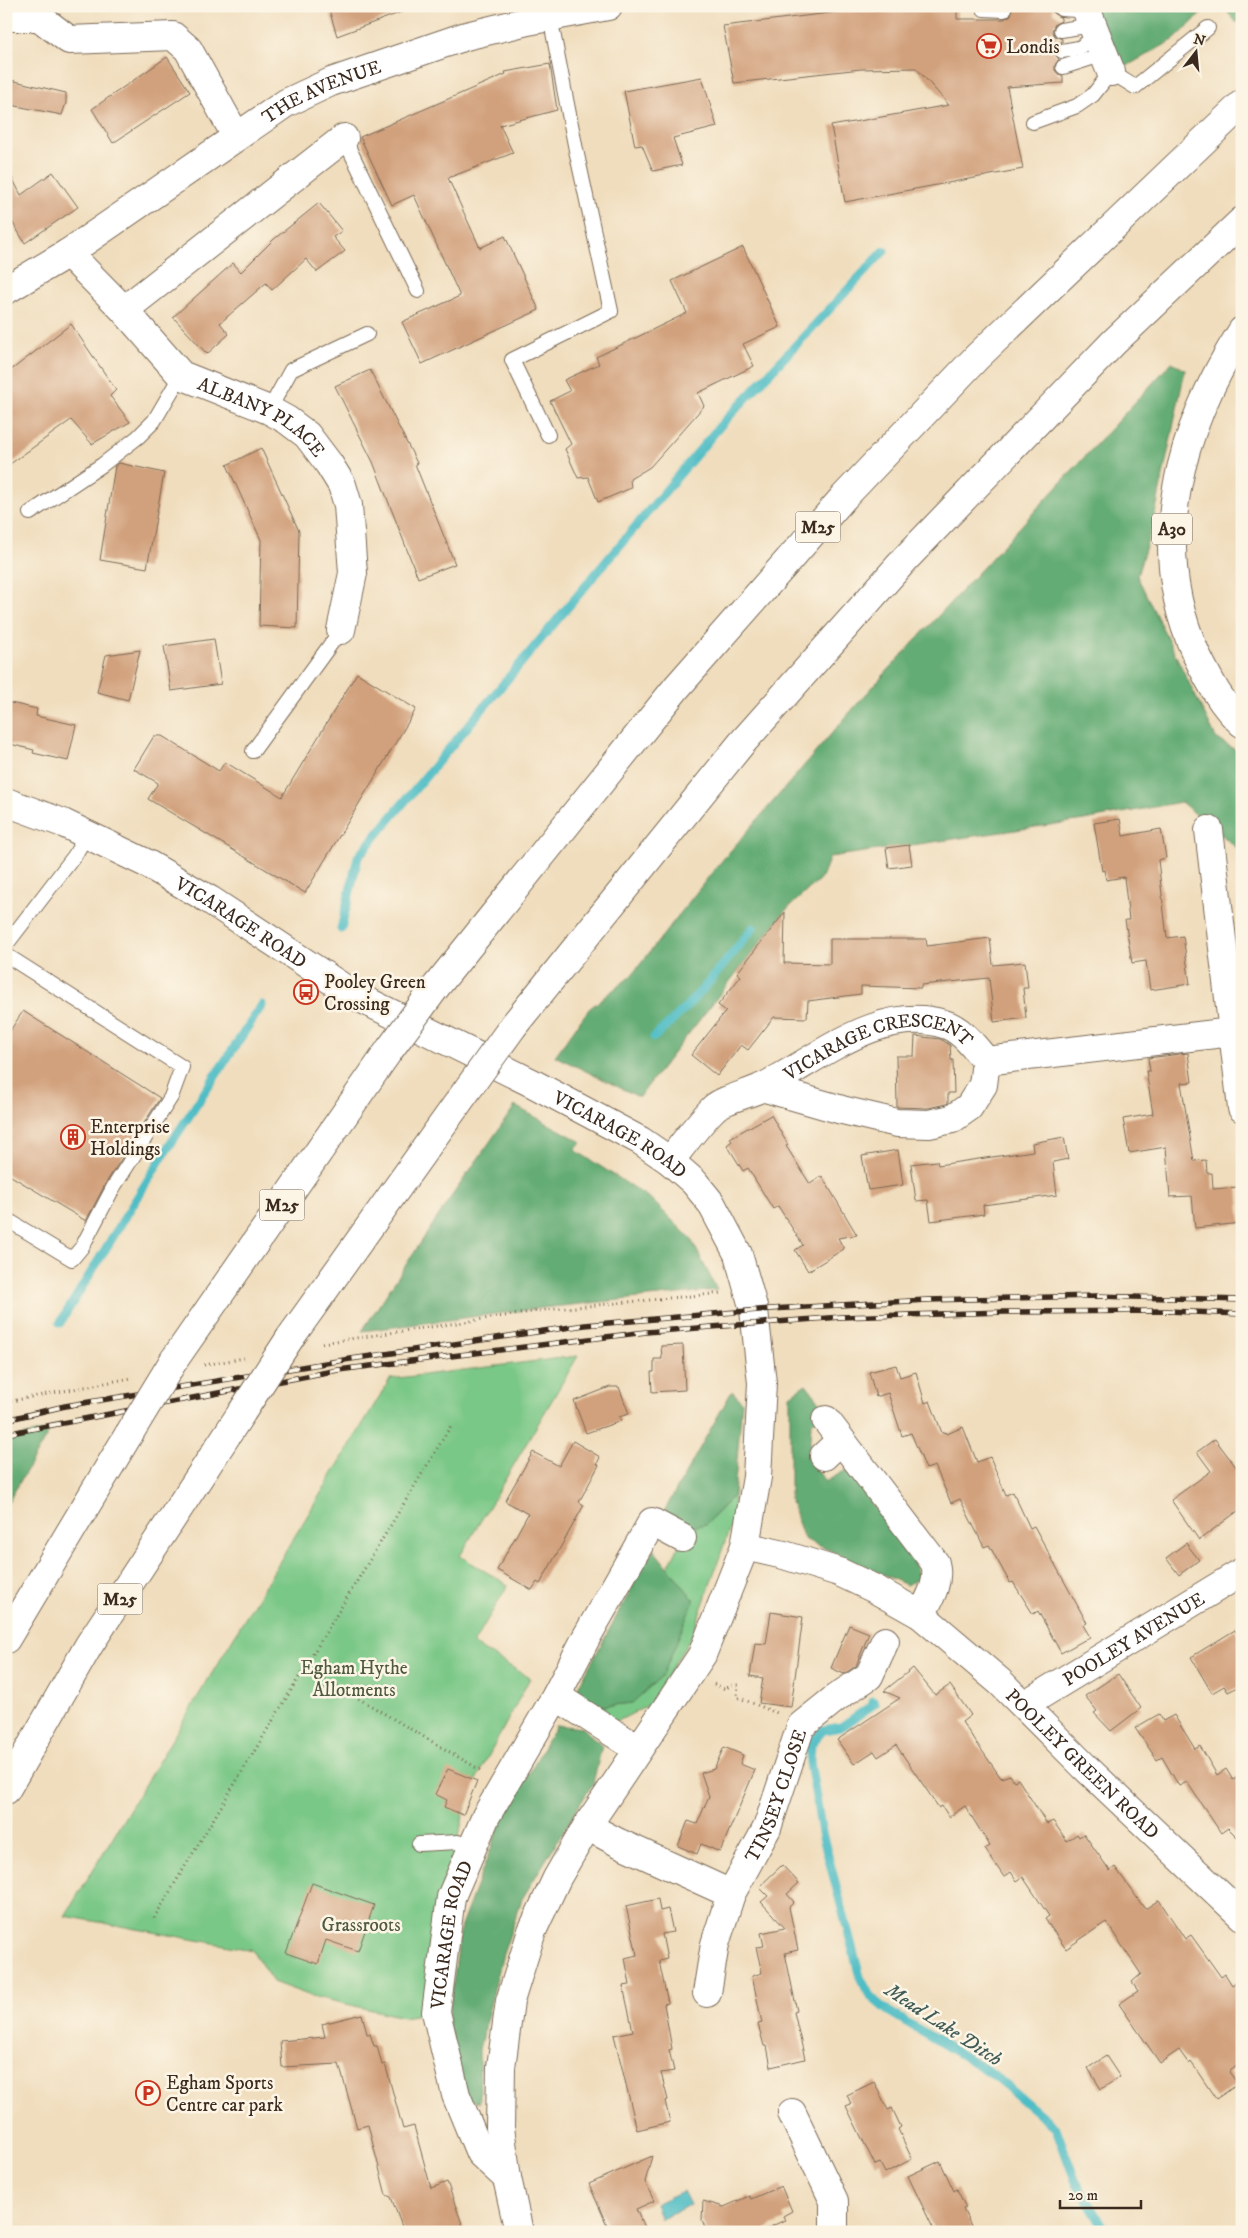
<svg xmlns="http://www.w3.org/2000/svg" width="1248" height="2238" font-family="'IM FELL DW Pica',serif">
<style>
.green{fill:#7ac887;stroke:#5a7952}
.forest{fill:#63ac74;stroke:#4f6b49}
.water{fill:#4fbdc5;stroke:#457472}
.lines{fill:none;stroke-linecap:round;stroke-linejoin:round}
.stream{stroke:#4fbdc5;stroke-width:9}
.building{fill:#d1a07c}
.service-casing{stroke:#7a6956;stroke-width:16}
.minor-casing{stroke:#7a6956;stroke-width:30}
.tertiary-casing{stroke:#7a6956;stroke-width:30}
.secondary-casing{stroke:#7a6956;stroke-width:30}
.primary-casing{stroke:#7a6956;stroke-width:30}
.motorway-casing{stroke:#7a6956;stroke-width:30}
.path{stroke:#7a6956;stroke-width:3;stroke-dasharray:1 4;stroke-linecap:butt}
.service{stroke:#fff;stroke-width:14}
.minor{stroke:#fff;stroke-width:28}
.tertiary{stroke:#fff;stroke-width:28}
.secondary{stroke:#fff;stroke-width:28}
.primary{stroke:#fff;stroke-width:28}
.motorway{stroke:#fff;stroke-width:28}
.rail-casing{stroke:#3b2a1e;stroke-width:5.5}
.rail{stroke:#fcf5e5;stroke-width:4;stroke-dasharray:11;stroke-linecap:butt}
.motorway-bridge-casing{stroke:#7a6956;stroke-width:30;stroke-linecap:butt}
.motorway-bridge{stroke:#fff;stroke-width:28}
.labels{text-anchor:middle;stroke-width:5;stroke-linejoin:round;paint-order:stroke}
.shield{fill:#fcf5e5;stroke:#75675a;stroke-width:1}
.shield-label{font-size:18px;font-weight:bold;fill:#3b2a1e}
.poi-label{font-size:19px;fill:#3b2a1e;stroke:#fcf5e5;text-anchor:start}
.street-label{font-size:19px;fill:#3b2a1e;stroke:#fcf5e5}
.park-label{font-size:19px;fill:#4e593e;stroke:#fcf5e5}
.water-label{font-size:20px;font-style:italic;fill:#425d58;stroke:#fcf5e5}
</style>
<rect width="100%" height="100%" fill="#fcf5e5"/>
<filter id="ink" filterUnits="userSpaceOnUse"><feTurbulence type="fractalNoise" baseFrequency=".02" numOctaves="2"/><feDisplacementMap in="SourceGraphic" scale="10" xChannelSelector="R" yChannelSelector="G"/><feConvolveMatrix kernelMatrix="1 2 1 2 8 2 1 2 1" color-interpolation-filters="sRGB"/></filter>
<filter id="wash" filterUnits="userSpaceOnUse"><feTurbulence type="fractalNoise" baseFrequency=".0096" numOctaves="4" result="noise"/><feDisplacementMap in="SourceGraphic" scale="20" xChannelSelector="R" yChannelSelector="G"/><feGaussianBlur stdDeviation="1.12" result="paint"/><feColorMatrix in="noise" values="0 0 0 0 0 0 0 0 0 0 0 0 0 0 0 0 0 1.4 0 .05"/><feComposite in="paint" operator="in"/></filter>
<g filter="url(#wash)">
<rect width="100%" height="100%" fill="#f0ddbd"/>
<g class="green">
<path d="M578 1356 460 1556 508 1585 473 1644 530 1678 477 1778 463 1815 427 2013 403 2017 311 1996 273 1982 252 1950 65 1916 390 1379Z"/>
<path d="M734 1495 733 1519 692 1636 649 1705 616 1722 594 1707 632 1703 694 1600 668 1567 688 1528 706 1524Z"/>
</g>
<g class="forest">
<path d="M1093 6H1209L1175 39 1125 67 1111 52Z"/>
<path d="M1222 6H1242V18L1237 23Z"/>
<path d="M1172 362 1185 370 1154 519 1137 576 1216 738 1242 754V852L1181 802 1084 820 830 857 822 877 785 911 639 1097 555 1056 589 1009 631 976 714 870 858 703Z"/>
<path d="M515 1106 582 1142 575 1150 651 1199 691 1239 717 1290 542 1308 362 1331 449 1200Z"/>
<path d="M806 1384 826 1410 811 1424 809 1456 825 1482 848 1469 916 1566 918 1579 907 1585 804 1539 790 1499V1395Z"/>
<path d="M732 1391 742 1402 734 1495 706 1524 688 1528 662 1515Z"/>
<path d="M50 1430 6 1506V1439Z"/>
<path d="M653 1549 694 1600 663 1675 632 1703 594 1707 577 1689Z"/>
<path d="M556 1725 583 1728 602 1746 593 1783 522 1899 503 1954 479 2049 480 2102 466 2099 448 2022 461 1926 499 1827Z"/>
</g>
<path class="water" d="M683 2191 690 2205 661 2218 655 2204Z"/>
<g class="lines">
<g class="stream">
<path d="M341 929 358 857 720 426 884 251"/>
<path d="M654 1037C692 1005 722 967 753 928"/>
<path d="M60 1323 162 1157 262 1005"/>
<path d="M873 1701 874 1704 841 1727 823 1730 811 1744 810 1762 822 1833 860 1977 870 1996 888 2011 990 2072 1056 2128 1075 2180 1107 2232"/>
</g>
</g>
<g id="blocks">
<g class="building">
<path d="M328 6H410V9L337 36Z"/>
<path d="M1012 6H1053V13L1061 18V21L1055 24 1052 31 1055 36 1062 39V42L1056 45 1053 52 1059 59 1055 65V70L1058 74 1063 76V83L1007 87 1023 169 845 202 831 126 949 105 916 68 861 69 734 83 723 26 846 11 957 8V19H1004L1011 15Z"/>
<path d="M167 57 190 92 113 143 92 109Z"/>
<path d="M550 64 557 110 500 125 513 153 448 178 480 248 505 236 539 310 422 364 402 322 460 296 414 195 392 205 360 137 506 74 505 72Z"/>
<path d="M702 77 717 127 673 138 682 165 653 171 642 145 635 146 624 91Z"/>
<path d="M6 79 66 93V103L62 115 6 104Z"/>
<path d="M6 166 21 195 53 172 78 207 25 243 6 212Z"/>
<path d="M319 203 342 231 333 237 345 251 317 272 306 259 272 290 266 283 220 323 229 334 207 354 173 317 233 263 241 272 273 240Z"/>
<path d="M743 247 780 327 743 344 754 366 698 393 704 406 650 467 630 479 631 488 598 502 588 477 578 478 565 449 571 444 550 401 570 391 564 380 599 364 596 357 687 313 672 281Z"/>
<path d="M71 324 116 390 110 396 130 422 92 444 71 420 6 467V374Z"/>
<path d="M370 370 417 463 415 464 455 564 418 578 373 462 335 386Z"/>
<path d="M261 448 299 531 297 628 259 626 261 540 227 465Z"/>
<path d="M119 463 164 473 147 568 100 560 115 466Z"/>
<path d="M214 639 221 684 171 691 164 646Z"/>
<path d="M140 650 128 700 97 692 106 655Z"/>
<path d="M357 673 416 709 305 893 148 799 158 783 134 769 154 736H162L219 771 225 762 282 797Z"/>
<path d="M6 702 37 709 36 716 76 725 68 761 33 753 34 750 6 743Z"/>
<path d="M1120 819 1123 836 1161 829 1166 858 1158 860 1167 938 1183 936 1190 984 1150 990 1146 961 1132 963 1125 920H1129L1124 877 1106 880 1104 870 1102 871 1094 823Z"/>
<path d="M909 845 912 865 889 868 886 848Z"/>
<path d="M785 912 784 963 830 964V939H926L927 946 990 938 993 965 1025 962 1028 988H1023L1026 1018 994 1022 989 978 921 985V988L861 986V994L808 1001 807 1018 774 1017 748 1050 741 1045 717 1076 691 1055 726 1011 718 1005 741 976 737 973Z"/>
<path d="M23 1011 160 1098 106 1183 86 1221 6 1173V1037Z"/>
<path d="M915 1036 940 1039 950 1045 951 1060H953L954 1093H948V1103L946 1104 928 1108 897 1107 896 1056H914Z"/>
<path d="M1188 1053 1192 1082 1181 1083 1194 1161 1206 1160 1207 1173H1212L1213 1189 1238 1187 1241 1223 1195 1228 1192 1196 1170 1197 1166 1147 1129 1153 1123 1119 1153 1114 1146 1071H1150L1148 1058Z"/>
<path d="M771 1115 788 1145 786 1146 810 1184 822 1176 857 1235 838 1238 844 1249 808 1271 795 1250 803 1245 778 1206 773 1209 748 1168 743 1171 727 1145 732 1141 730 1138Z"/>
<path d="M1064 1137 1068 1159 1053 1162 1057 1195 983 1205 984 1214 931 1221 928 1200 916 1201 911 1164 937 1161 938 1165 1033 1151 1032 1143Z"/>
<path d="M898 1150 903 1185 868 1190 862 1156Z"/>
<path d="M683 1345 685 1390 652 1392 651 1372H654V1359H662L661 1346Z"/>
<path d="M896 1365 900 1377 916 1372 925 1403 930 1401 942 1433 946 1432 947 1434 963 1427 977 1462 990 1457 1006 1495 1013 1492 1030 1528 1034 1526 1087 1623 1083 1625 1090 1637 1061 1653 1038 1611 1033 1614 1013 1582 1010 1583 989 1545 984 1547 960 1499 951 1503 935 1466 926 1469 911 1433 902 1436 888 1393 876 1397 869 1372Z"/>
<path d="M610 1387H619L629 1414 619 1417 621 1421 586 1433 574 1401Z"/>
<path d="M1215 1439 1242 1475V1508L1199 1540 1171 1500 1211 1471 1197 1452Z"/>
<path d="M573 1441 600 1457 597 1464 599 1465 579 1502 584 1505 540 1584 537 1582 532 1590 497 1570 528 1514 505 1501 533 1452 559 1466Z"/>
<path d="M1186 1543 1199 1560 1179 1575 1166 1558Z"/>
<path d="M771 1612 803 1617 791 1707 759 1703 763 1678 750 1676 755 1643 766 1644Z"/>
<path d="M849 1625 869 1633 856 1666 844 1674 831 1668Z"/>
<path d="M1235 1630 1242 1642V1685L1228 1692 1224 1686 1212 1693 1191 1657Z"/>
<path d="M913 1668 935 1695 950 1685 971 1715 962 1722 1001 1778 1010 1775 1014 1781 1018 1779 1047 1824 1053 1821 1067 1841 1077 1834 1079 1837 1084 1834 1110 1871 1115 1867 1145 1909 1159 1900 1185 1939 1191 1935 1221 1977 1225 1974 1232 1985 1242 1978V2062L1229 2072 1238 2084 1216 2099 1191 2062 1189 2064 1179 2050 1160 2063 1119 2004 1138 1991 1132 1982 1141 1974 1106 1922 1066 1949 1045 1919 1049 1916 1023 1877 1017 1881 1011 1872 1004 1877 985 1849 990 1846 965 1806 949 1817 942 1806 939 1808 896 1745 878 1757 874 1751 854 1764 837 1740 900 1698 884 1691Z"/>
<path d="M1118 1674 1141 1708 1111 1731 1094 1713 1097 1711 1085 1696Z"/>
<path d="M1159 1714 1163 1721 1174 1715 1195 1749 1200 1746 1217 1775 1226 1769 1233 1780 1242 1775V1842L1228 1828 1221 1833 1187 1782 1179 1786 1162 1757 1157 1760 1135 1728Z"/>
<path d="M724 1747 743 1755 740 1764 755 1770 720 1852 701 1844 697 1854 678 1846 688 1821 697 1824 709 1796 701 1773 714 1769Z"/>
<path d="M448 1769 477 1781 463 1815 444 1807 447 1800 435 1794Z"/>
<path d="M782 1865 799 1883 787 1894 794 1902 789 1907 798 1950 785 1953 797 2011 794 2012 805 2059 771 2067 767 2046H764L758 2024 762 2023 752 1976 762 1973 756 1947 764 1946 761 1933 785 1928 761 1902 768 1896 759 1887Z"/>
<path d="M312 1883 374 1905 358 1951 326 1940 318 1964 286 1953Z"/>
<path d="M658 1899 660 1911 668 1909 673 1932 662 1934 667 1959 659 1961 668 2003 664 2004 672 2049 669 2050 674 2071 661 2073 668 2100 665 2101 670 2122 637 2130 614 2035 633 2031 623 1986 630 1985 625 1958 637 1955 626 1906Z"/>
<path d="M362 2014 367 2034H370L374 2046H377L382 2065 385 2064 403 2129 414 2126 431 2188 447 2182 465 2232H404L391 2197 386 2195 368 2125 357 2128 339 2064 282 2067 280 2041 325 2037 322 2024Z"/>
<path d="M1106 2056 1120 2077 1101 2089 1088 2068Z"/>
<path d="M874 2082 888 2110 892 2108 901 2127 898 2129 912 2159 885 2173 880 2163 875 2165 846 2106 851 2104 847 2095Z"/>
<path d="M652 2156 645 2182 654 2201 636 2209 646 2232H610L589 2184Z"/>
<path d="M940 2161 954 2191 957 2189 966 2208 963 2209 974 2232H935L908 2176Z"/>
<path d="M781 2186 792 2211 783 2216 785 2220 759 2232H707L702 2220 703 2201 724 2207 749 2196 751 2199Z"/>
</g>
</g>
</g>
<g filter="url(#ink)">
<use href="#blocks" fill-opacity="0" stroke="#7a6956" stroke-width="1"/>
<g class="lines">
<defs>
<g id="service">
<path d="M984 9 1004 10"/>
<path d="M1061 9 1076 10 1086 8"/>
<path d="M1061 30 1092 25"/>
<path d="M1062 51 1079 48 1097 36"/>
<path d="M1063 67 1104 54"/>
<path d="M1033 122 1077 106 1093 95 1111 72 1135 87 1208 28"/>
<path d="M344 138 418 291"/>
<path d="M269 410 291 370 367 334"/>
<path d="M548 435 512 360 611 311 576 150 550 17"/>
<path d="M30 513 102 465 138 437 154 421 181 375"/>
<path d="M253 751 341 630"/>
<path d="M6 945 75 855 87 834"/>
<path d="M6 955 182 1067 171 1097 113 1188 82 1247 72 1259 6 1219"/>
<path d="M419 1844 458 1842 472 1847"/>
</g>
<g id="minor">
<path d="M1085 6 1111 72"/>
<path d="M6 17H39L69 40 173 36 188 49 236 136"/>
<path id="s1" d="M68 253 124 310 181 375 269 410 287 420 307 435 329 464 342 485 348 505 353 573 341 630"/>
<path d="M124 310 344 138"/>
<path d="M1209 830 1242 1108"/>
<path d="M986 1061 1232 1032"/>
<path id="s2" d="M670 1161C684 1143 698 1124 714 1108 724 1099 749 1094 763 1087 817 1060 879 1004 944 1024 962 1029 975 1048 986 1061L983 1085 969 1107 952 1119 929 1124 897 1123 842 1110 762 1087"/>
<path d="M826 1420 935 1563C940 1582 930 1598 921 1615"/>
<path d="M824 1456 841 1440"/>
<path d="M556 1696 638 1749"/>
<path id="s3" d="M1024 1705 1242 1572"/>
<path id="s4" d="M587 1826 617 1842 731 1894 767 1828 801 1726 837 1697 869 1676 885 1641"/>
<path d="M707 1993 715 1944 731 1894"/>
<path d="M792 2113 834 2201V2232"/>
<path id="s5" d="M507 2178 480 2153 456 2095 436 2012 451 1897 486 1816 556 1696 587 1636 652 1522 682 1538"/>
</g>
<g id="tertiary">
<path id="s6" d="M745 1546 784 1555 839 1572 875 1589 921 1615 1000 1682 1084 1766 1242 1916"/>
</g>
<g id="secondary">
<path id="s7" d="M6 290 68 253 286 103 331 82 466 36 528 21 608 6"/>
<path id="s8" d="M6 802 63 823 146 863 210 900 354 995 532 1083 641 1141 670 1161 694 1182 711 1203 738 1254 754 1310 762 1383 757 1477 745 1546 702 1655 587 1826 557 1878 532 1931 510 2001 501 2067 500 2128 507 2178 519 2232"/>
</g>
<path id="primary" d="M1242 331C1180 428 1146 544 1196 654 1208 678 1221 705 1242 723"/>
<g id="motorway">
<path d="M435 988 677 687 844 497 977 357 1242 104"/>
<path d="M514 1025 741 744 907 557 1114 342 1242 221"/>
<path d="M290 1338 470 1086"/>
<path d="M174 1360 390 1049"/>
<path d="M6 1639 129 1434"/>
<path d="M6 1790 89 1645 242 1412"/>
</g>
</defs>
<use href="#service" class="service-casing"/>
<use href="#minor" class="minor-casing"/>
<use href="#tertiary" class="tertiary-casing"/>
<use href="#secondary" class="secondary-casing"/>
<use href="#primary" class="primary-casing"/>
<use href="#motorway" class="motorway-casing"/>
<g class="path">
<path d="M322 1343 545 1310 722 1293"/>
<path d="M204 1365 244 1358"/>
<path d="M6 1402 131 1378"/>
<path d="M305 1667 452 1424"/>
<path d="M714 1684 725 1689 731 1685H738L737 1697 777 1713"/>
<path d="M154 1918 305 1667 482 1771"/>
</g>
<use href="#service" class="service"/>
<use href="#minor" class="minor"/>
<use href="#tertiary" class="tertiary"/>
<use href="#secondary" class="secondary"/>
<use href="#primary" class="primary"/>
<use href="#motorway" class="motorway"/>
<defs>
<g id="rail">
<path d="M6 1420 65 1406 344 1360 585 1325 771 1309 927 1300 1096 1296 1242 1300"/>
<path d="M6 1434 338 1370 646 1332 841 1317 1005 1312 1167 1311 1242 1314"/>
</g>
</defs>
<use href="#rail" class="rail-casing"/>
<use href="#rail" class="rail"/>
<defs>
<g id="motorway-bridge">
<path d="M390 1049 435 988"/>
<path d="M470 1086 514 1025"/>
<path d="M242 1412 290 1338"/>
<path d="M129 1434 174 1360"/>
</g>
</defs>
<use href="#motorway-bridge" class="motorway-bridge-casing"/>
<use href="#motorway-bridge" class="motorway-bridge"/>
</g>
</g>
<defs>
<symbol id="supermarket-ring" viewBox="-11 -11 22 22"><circle r="9.5" fill="#fcf5e5" stroke="#c8321e" stroke-width="1.5"/><path d="M-6-5.5h2.5l.6 2H6L4.5 2H-2.5L-4.4-4H-6ZM-1.5 3.2a1.3 1.3 0 1 0 .1 0ZM3 3.2a1.3 1.3 0 1 0 .1 0Z" fill="#c8321e"/></symbol>
<symbol id="bus-ring" viewBox="-11 -11 22 22"><circle r="9.5" fill="#fcf5e5" stroke="#c8321e" stroke-width="1.5"/><path d="M-5-6H5V4H4V6H2V4H-2V6H-4V4H-5ZM-3.5-4V0h7V-4ZM-3.5 1.2v1.5H-2V1.2ZM2 1.2v1.5H3.5V1.2Z" fill="#c8321e"/></symbol>
<symbol id="building-ring" viewBox="-11 -11 22 22"><circle r="9.5" fill="#fcf5e5" stroke="#c8321e" stroke-width="1.5"/><path d="M-4-6H4V6H1V3H-1V6H-4ZM-2.5-4.3h1.7v1.8h-1.7ZM.8-4.3h1.7v1.8H.8ZM-2.5-1h1.7V.8h-1.7ZM.8-1h1.7V.8H.8Z" fill="#c8321e"/></symbol>
<symbol id="parking-ring" viewBox="-11 -11 22 22"><circle r="9.5" fill="#fcf5e5" stroke="#c8321e" stroke-width="1.5"/><path d="M-3.5-5.5H1a3.5 3.5 0 0 1 0 7H-1V5.5H-3.5ZM-1-3.4V-.6H.8a1.4 1.4 0 0 0 0-2.8Z" fill="#c8321e"/></symbol>
</defs>
<g fill-rule="evenodd">
<use href="#supermarket-ring" x="975" y="32" width="28" height="28"/>
<use href="#bus-ring" x="292" y="978" width="28" height="28"/>
<use href="#building-ring" x="59" y="1123" width="28" height="28"/>
<use href="#parking-ring" x="134" y="2079" width="28" height="28"/>
</g>
<g class="labels">
<g class="shield">
<rect x="795.5" y="511.5" width="45" height="31" rx="4"/>
<rect x="1152" y="513.5" width="40" height="31" rx="4"/>
<rect x="259.5" y="1189.5" width="45" height="31" rx="4"/>
<rect x="97.5" y="1583.5" width="45" height="31" rx="4"/>
</g>
<g class="shield-label">
<text x="818" y="533">M25</text>
<text x="1172" y="535">A30</text>
<text x="282" y="1211">M25</text>
<text x="120" y="1605">M25</text>
</g>
<g class="poi-label">
<text x="1006" y="53">Londis</text>
<text x="324" y="988">Pooley Green<tspan x="324" dy="22">Crossing</tspan></text>
<text x="90" y="1133">Enterprise<tspan x="90" dy="22">Holdings</tspan></text>
<text x="166" y="2089">Egham Sports<tspan x="166" dy="22">Centre car park</tspan></text>
</g>
<g class="street-label">
<text dy="7" stroke="none"><textPath href="#s7" startOffset="374">THE AVENUE</textPath></text>
<text dy="7" stroke="none"><textPath href="#s1" startOffset="258">ALBANY PLACE</textPath></text>
<text dy="7" stroke="none"><textPath href="#s8" startOffset="265">VICARAGE ROAD</textPath></text>
<text dy="7" stroke="none"><textPath href="#s2" startOffset="250">VICARAGE CRESCENT</textPath></text>
<text dy="7" stroke="none"><textPath href="#s8" startOffset="700">VICARAGE ROAD</textPath></text>
<text dy="7" stroke="none"><textPath href="#s3" startOffset="128">POOLEY AVENUE</textPath></text>
<text dy="7" stroke="none"><textPath href="#s6" startOffset="410">POOLEY GREEN ROAD</textPath></text>
<text dy="7" stroke="none"><textPath href="#s4" startOffset="268">TINSEY CLOSE</textPath></text>
<text dy="7" stroke="none"><textPath href="#s5" startOffset="264">VICARAGE ROAD</textPath></text>
</g>
<g class="park-label">
<text x="354" y="1674">Egham Hythe<tspan x="354" dy="22">Allotments</tspan></text>
<text x="361" y="1931">Grassroots</text>
</g>
<g class="water-label">
<text transform="translate(944 2024) rotate(33)" y="7">Mead Lake Ditch</text>
</g>
</g>
<rect width="1248" height="2238" fill="none" stroke="#fcf5e5" stroke-width="25"/>
<g transform="translate(1196 52) rotate(16)" stroke="#fcf5e5" stroke-width="4" paint-order="stroke">
<path d="M0-4L9 19L0 12L-9 19Z" fill="#3b2a1e"/>
<text y="-8" font-size="14" font-weight="bold" text-anchor="middle" fill="#3b2a1e">N</text>
</g>
<path d="M1060 2200v8h81v-8" fill="none" stroke="#3b2a1e" stroke-width="2.5"/>
<text x="1068" y="2200" font-size="15" fill="#3b2a1e" stroke="#fcf5e5" stroke-width="4" paint-order="stroke">20 m</text>
</svg>
